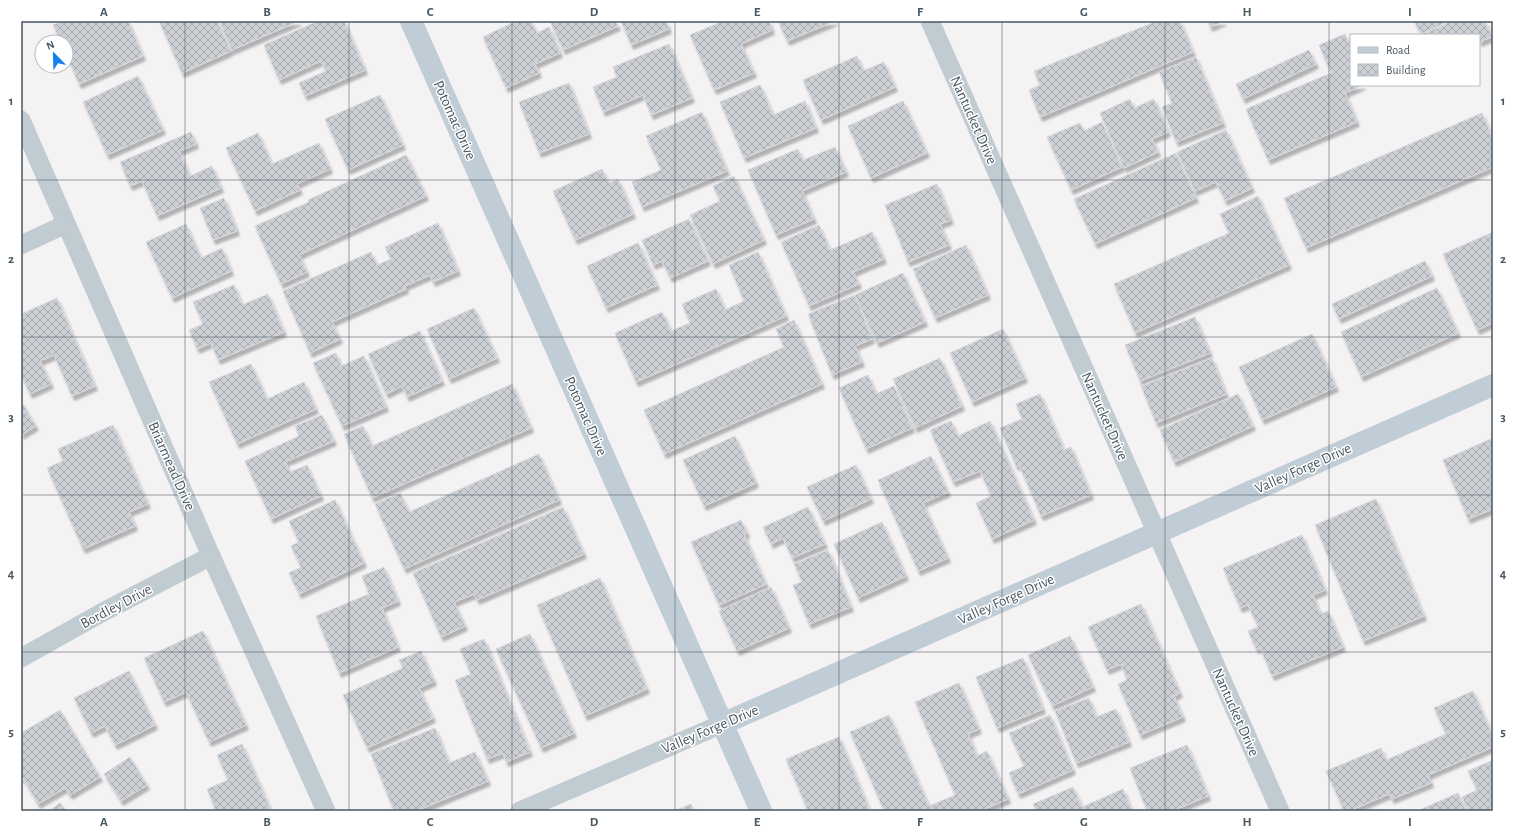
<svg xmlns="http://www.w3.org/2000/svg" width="1514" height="832" font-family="'Alegreya Sans',sans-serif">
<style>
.building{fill:url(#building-cross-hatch);stroke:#d6d9de;filter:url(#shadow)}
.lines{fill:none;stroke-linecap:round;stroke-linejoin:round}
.street{stroke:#c0cbd2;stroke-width:19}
.secondary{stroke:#c0ccd6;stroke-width:22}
.grid{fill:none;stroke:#495761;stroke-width:1;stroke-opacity:0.55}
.labels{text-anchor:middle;stroke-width:3;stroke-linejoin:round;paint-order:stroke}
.street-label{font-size:15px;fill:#495761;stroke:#fff}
.neatline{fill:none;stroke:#495761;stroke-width:1.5}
.grid-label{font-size:13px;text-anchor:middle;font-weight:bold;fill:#495761}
</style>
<defs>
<pattern id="building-cross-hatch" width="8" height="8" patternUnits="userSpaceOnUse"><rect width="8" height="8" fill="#ccd0d5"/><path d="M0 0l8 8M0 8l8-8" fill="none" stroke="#a8acb0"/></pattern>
<filter id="shadow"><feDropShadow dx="2.5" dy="4.5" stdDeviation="1" flood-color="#0004"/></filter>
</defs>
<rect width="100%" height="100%" fill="#f5f2f3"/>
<g class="building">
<path d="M62 21H128L143 56 79 84 66 54V42H61L53 25Z"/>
<path d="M159 21H217L231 51 182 73Z"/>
<path d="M219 21H299L232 50Z"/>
<path d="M318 21H344L365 70 305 96 299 83 326 71 321 61 279 80 264 45Z"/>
<path d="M516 21H531L537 33 549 27 560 53 535 64 539 73 506 88 483 37Z"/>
<path d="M550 21H615L618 26 563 50Z"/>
<path d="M621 21H666L669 29 631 45Z"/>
<path d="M723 21H769L772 30 741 44 754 73 714 90 690 35Z"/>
<path d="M778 21H835L787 41Z"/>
<path d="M1152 21H1180L1193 52 1040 117 1029 90 1040 85 1034 71 1152 23Z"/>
<path d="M1208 21H1224L1210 27Z"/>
<path d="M1414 21H1444L1445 23 1421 34Z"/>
<path d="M1446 21H1485L1492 37 1479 42V35H1428L1427 32 1447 24Z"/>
<path d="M1345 34 1351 47V85H1363L1345 93 1357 122 1268 160 1246 109 1331 73 1319 45Z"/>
<path d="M669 44 692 98 651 115 643 95 603 112 593 87 617 77 613 67Z"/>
<path d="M1309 50 1316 64 1243 99 1236 84Z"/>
<path d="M857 56 863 71 884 62 895 87 821 120 803 80Z"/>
<path d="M1196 57 1223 123 1176 142 1162 107 1172 103 1159 72Z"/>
<path d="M138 76 163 130 107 155 83 102Z"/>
<path d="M569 83 589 134 539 153 519 102Z"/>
<path d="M760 85 773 115 805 101 816 128 744 158 720 102Z"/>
<path d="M380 95 403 145 348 170 325 119Z"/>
<path d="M1130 99 1134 108 1154 99 1168 132 1152 139 1158 152 1124 168 1100 113Z"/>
<path d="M903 101 927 153 871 178 848 126Z"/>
<path d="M702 112 727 171 642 207 632 182 661 170 646 136Z"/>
<path d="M1482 113 1493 139V167L1306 248 1284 198Z"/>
<path d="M1102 122 1122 167 1071 190 1047 137 1080 123 1084 131Z"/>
<path d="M1226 130 1252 188 1225 201 1216 182 1195 191 1177 152Z"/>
<path d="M191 132 196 144 179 151 190 176 212 166 221 188 157 216 142 181 130 186 120 162Z"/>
<path d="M258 133 272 164 319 143 330 169 297 184 300 190 255 211 226 148Z"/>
<path d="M835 147 846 172 802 191 814 219 776 235 748 170 798 149 803 160Z"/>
<path d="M1176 153 1196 198 1095 244 1074 199Z"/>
<path d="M406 155 426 196 299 255 307 272 281 284 255 226 309 202 308 200Z"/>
<path d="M602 169 609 183 618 179 633 214 575 240 553 191Z"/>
<path d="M734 176 764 240 713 264 690 215 720 201 713 186Z"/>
<path d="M937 184 951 220 940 224 949 245 908 262 885 205Z"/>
<path d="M1258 196 1289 265 1135 333 1114 284 1229 233 1220 214Z"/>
<path d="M224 198 237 231 213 240 200 208Z"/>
<path d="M689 219 708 261 670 278 662 261 653 265 642 240Z"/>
<path d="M438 223 458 271 433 282 430 275 405 286 406 289 332 322 340 339 310 353 283 291 371 252 377 265 391 259 385 247Z"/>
<path d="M186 224 201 258 222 248 231 271 172 298 146 242Z"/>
<path d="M819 225 830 250 872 232 884 259 853 272 859 284 809 306 781 242Z"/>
<path d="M1493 232V323L1477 330 1443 254Z"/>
<path d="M638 243 657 285 606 308 587 266Z"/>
<path d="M966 245 988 295 935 318 913 269Z"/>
<path d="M758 252 786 316 636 382 615 333 662 312 671 331 690 323 682 304 716 289 725 310 744 301 729 265Z"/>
<path d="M1425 261 1432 276 1339 319 1332 304Z"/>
<path d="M903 273 925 322 877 343 855 295Z"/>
<path d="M234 285 242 305 268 294 284 332 218 360 211 343 197 349 189 330 203 324 193 302Z"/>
<path d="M1437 288 1458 333 1361 377 1341 332Z"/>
<path d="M855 295 872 339 855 346 862 362 832 375 808 314Z"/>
<path d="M57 298 95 386 72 396 54 355 40 361 51 384 30 394 21 375V314Z"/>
<path d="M474 308 497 358 449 379 427 329Z"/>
<path d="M1195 317 1210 353 1140 381 1125 345Z"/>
<path d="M794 320 822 384 664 454 644 410 784 347 776 329Z"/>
<path d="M1003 329 1025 378 972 402 950 353Z"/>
<path d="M420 331 442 381 407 397 402 386 386 394 368 354Z"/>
<path d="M1312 334 1336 387 1262 420 1239 367Z"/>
<path d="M336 353 341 366 364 356 386 407 342 426 313 363Z"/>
<path d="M940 358 962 406 915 428 893 379Z"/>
<path d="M1212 358 1226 394 1156 423 1141 386Z"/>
<path d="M251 364 267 399 304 382 316 409 237 444 209 382Z"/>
<path d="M868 375 876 394 894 386 912 428 866 449 839 388Z"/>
<path d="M512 384 531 428 372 498 344 434 363 426 372 446Z"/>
<path d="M1040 394 1064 450 1071 447 1091 495 1041 516 1019 465 1016 466 1000 428 1022 419 1016 404Z"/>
<path d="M1238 394 1253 426 1174 462 1160 430Z"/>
<path d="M21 401 36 426 21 435Z"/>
<path d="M322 415 334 441 285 462 290 472 307 465 321 496 271 519 245 461 299 436 295 426Z"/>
<path d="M951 421 958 436 990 421 1034 520 992 539 976 503 991 496 980 471 953 482 930 430Z"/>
<path d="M113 425 148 504 129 512 135 526 83 549 47 468 63 461 58 449Z"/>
<path d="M735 436 756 483 704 506 683 460Z"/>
<path d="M1493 438V509L1468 519 1443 460Z"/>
<path d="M539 454 559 500 404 569 375 504 400 493 409 512Z"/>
<path d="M931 456 948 492 923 503 948 558 918 571 878 480Z"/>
<path d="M856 465 871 499 823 521 807 487Z"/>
<path d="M1376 499 1424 616 1363 641 1315 525Z"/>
<path d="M335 500 364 563 299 594 289 573 301 567 291 546 299 542 289 521Z"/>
<path d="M563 507 584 554 477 600 474 594 454 602 465 626 441 637 413 573Z"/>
<path d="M808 507 825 544 792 558 783 538 771 544 763 527Z"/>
<path d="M741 520 747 533 744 535 766 584 719 605 691 542Z"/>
<path d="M882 522 906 576 858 598 834 544Z"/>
<path d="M1302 535 1325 590 1313 595 1320 614 1328 611 1343 647 1272 676 1260 648 1256 649 1248 631 1258 627 1248 605 1240 608 1223 568Z"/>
<path d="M828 550 851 607 809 624 793 585 802 582 794 564Z"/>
<path d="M384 567 398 601 382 608 398 647 339 673 316 616 369 594 362 576Z"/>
<path d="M600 578 647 689 585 716 537 605Z"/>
<path d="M771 587 789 628 737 651 719 611Z"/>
<path d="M1141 604 1180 693 1174 696 1183 717 1140 735 1118 684 1127 680 1121 664 1107 670 1088 627Z"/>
<path d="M203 631 246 725 209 742 186 692 164 702 144 658Z"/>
<path d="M530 634 574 733 541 748 496 649Z"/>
<path d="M1070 636 1093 687 1052 706 1028 655Z"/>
<path d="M484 639 530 752 506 762 503 753 487 759 455 680 471 674 460 649Z"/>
<path d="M421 651 434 681 419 688 433 718 367 748 343 695 403 668 399 660Z"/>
<path d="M1023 658 1043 709 997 728 976 677Z"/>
<path d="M129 671 155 725 115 745 105 726 91 733 74 698Z"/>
<path d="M959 683 979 729 968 734 977 756 987 751 1008 799 980 811H884L850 732 889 715 929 806 955 795 915 702Z"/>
<path d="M1473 691 1493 737V747L1428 775 1431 783 1392 799 1389 794 1349 811H1344L1326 771 1381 748 1386 760 1446 734 1434 708Z"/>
<path d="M1089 698 1096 717 1116 709 1129 742 1076 763 1055 711Z"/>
<path d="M60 710 100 777 70 795 65 788 38 804 23 778 21 779V733Z"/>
<path d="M1050 715 1073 770 1018 794 1009 773 1024 766 1009 733Z"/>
<path d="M435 728 449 763 475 752 488 781 416 811H394L371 754Z"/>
<path d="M839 737 870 811H808L786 759Z"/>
<path d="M242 744 271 811H216L207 789 228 780 217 755Z"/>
<path d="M1187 745 1208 796 1172 811H1147L1130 768Z"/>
<path d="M130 757 147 785 121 801 104 774Z"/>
<path d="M1493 760V811H1469L1462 797 1477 790 1468 771Z"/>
<path d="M1073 787 1082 807 1123 789 1132 811H1036L1033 804Z"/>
<path d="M1458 793 1466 811H1417Z"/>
<path d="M60 803 66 811H49Z"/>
<path d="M691 804 694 811H674Z"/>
</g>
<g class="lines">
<g class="street">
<path d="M930 21 1280 811"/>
<path d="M21 120 211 556 326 811"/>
<path d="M21 245 66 224"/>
<path d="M21 658 103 612 211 556"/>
<path d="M520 811 722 724"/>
</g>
<g class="secondary">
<path d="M411 21 761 811"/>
<path d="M722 724 1493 385"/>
</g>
</g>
<path class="grid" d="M185 21V811M349 21V811M512 21V811M675 21V811M839 21V811M1002 21V811M1165 21V811M1329 21V811M21 180H1493M21 337H1493M21 495H1493M21 652H1493"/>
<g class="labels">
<g class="street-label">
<text transform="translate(455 120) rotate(66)" y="5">Potomac Drive</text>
<text transform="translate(974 120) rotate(66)" y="5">Nantucket Drive</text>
<text transform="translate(586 416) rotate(66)" y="5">Potomac Drive</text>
<text transform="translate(1105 416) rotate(66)" y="5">Nantucket Drive</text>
<text transform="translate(172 466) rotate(66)" y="5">Briarmead Drive</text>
<text transform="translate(1303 468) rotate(-24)" y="5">Valley Forge Drive</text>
<text transform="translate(1006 599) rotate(-24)" y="5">Valley Forge Drive</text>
<text transform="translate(116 606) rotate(-28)" y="5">Bordley Drive</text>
<text transform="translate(1236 712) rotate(66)" y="5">Nantucket Drive</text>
<text transform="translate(710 729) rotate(-23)" y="5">Valley Forge Drive</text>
</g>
</g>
<rect width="1514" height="832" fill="none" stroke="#ffffff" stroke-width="44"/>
<rect x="1350" y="34" width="130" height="52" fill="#ffffff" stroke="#b6bcc0"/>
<rect x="1358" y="47" width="20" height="6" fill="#c0ccd6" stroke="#b6bcc0"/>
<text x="1386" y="54" font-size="12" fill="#495761">Road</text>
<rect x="1358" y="64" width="20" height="12" fill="url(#building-cross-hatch)" stroke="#b6bcc0"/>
<text x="1386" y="74" font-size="12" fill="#495761">Building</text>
<g transform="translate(54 54) rotate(337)"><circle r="19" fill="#ffffff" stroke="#b6bcc0"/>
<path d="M0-3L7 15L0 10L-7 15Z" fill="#1482ed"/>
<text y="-6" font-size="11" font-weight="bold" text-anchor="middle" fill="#495761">N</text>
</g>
<rect x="22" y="22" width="1470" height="788" class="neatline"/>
<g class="grid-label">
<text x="104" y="16">A</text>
<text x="267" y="16">B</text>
<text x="430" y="16">C</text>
<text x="594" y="16">D</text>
<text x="757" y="16">E</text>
<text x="920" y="16">F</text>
<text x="1084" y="16">G</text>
<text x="1247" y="16">H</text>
<text x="1410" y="16">I</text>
<text x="11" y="105">1</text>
<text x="1503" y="105">1</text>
<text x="11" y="263">2</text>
<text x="1503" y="263">2</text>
<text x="11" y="421">3</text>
<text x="1503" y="421">3</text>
<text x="11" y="578">4</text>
<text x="1503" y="578">4</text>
<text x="11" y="736">5</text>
<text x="1503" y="736">5</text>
<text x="104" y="826">A</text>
<text x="267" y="826">B</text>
<text x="430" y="826">C</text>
<text x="594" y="826">D</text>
<text x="757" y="826">E</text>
<text x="920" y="826">F</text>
<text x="1084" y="826">G</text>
<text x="1247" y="826">H</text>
<text x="1410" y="826">I</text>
</g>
</svg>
